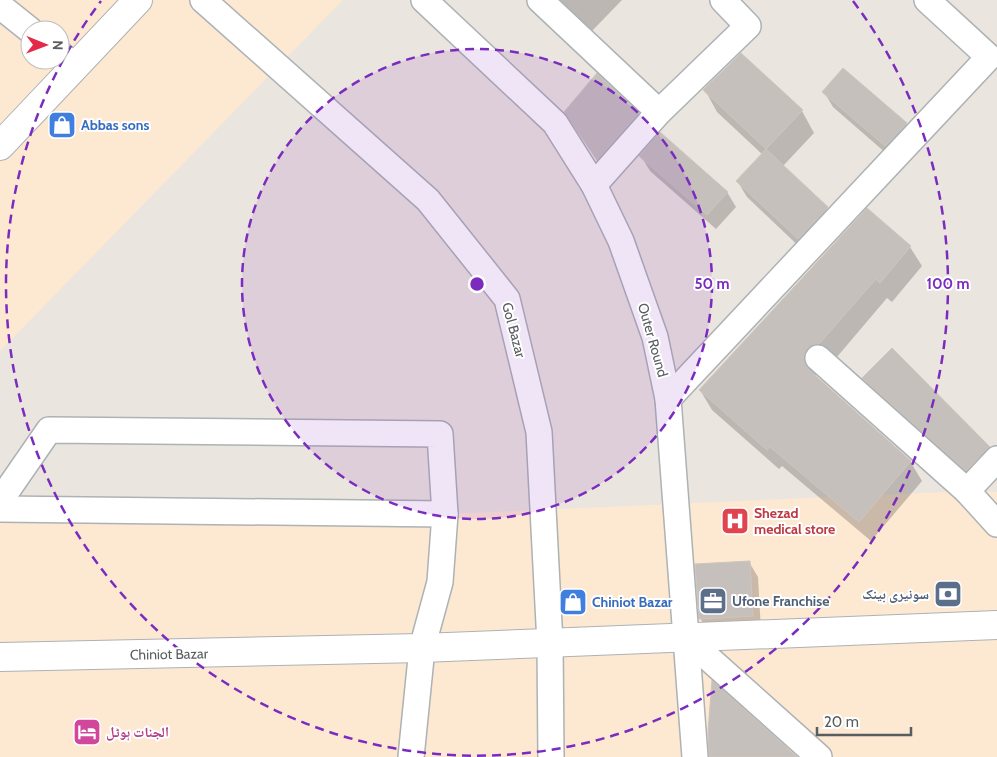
<svg xmlns="http://www.w3.org/2000/svg" width="997" height="757" font-family="Cabin,'Noto Naskh Arabic',sans-serif">
<style>
.commercial{fill:#fde8d2;fill-rule:evenodd}
.shadow{fill:#0003}
.building{fill:#c6c0bc;stroke:#cfc5bd}
.lines{fill:none;stroke-linecap:round;stroke-linejoin:round}
.minor-casing{stroke:#adb2b5;stroke-width:28}
.tertiary-casing{stroke:#adb2b5;stroke-width:30}
.minor{stroke:#fff;stroke-width:25}
.tertiary{stroke:#fff;stroke-width:28}
.ring{fill:none;stroke:#7b2cbf;stroke-width:2.5;stroke-dasharray:9 6}
.labels{text-anchor:middle;stroke-width:4;stroke-linejoin:round;paint-order:stroke}
.shop-label{font-size:14px;font-weight:bold;fill:#366cbe;stroke:#fff;text-anchor:start}
.street-label{font-size:14px;fill:#585d60;stroke:#fff}
.health-label{font-size:14px;font-weight:bold;fill:#be3a42;stroke:#fff;text-anchor:start}
.service-label{font-size:14px;font-weight:bold;fill:#4e5e75;stroke:#fff;text-anchor:end}
.hotel-label{font-size:14px;font-weight:bold;fill:#b23c85;stroke:#fff;text-anchor:start}
.centre{fill:#7b2cbf;stroke:#fff;stroke-width:2.5}
.ring-label{font-size:15px;text-anchor:middle;font-weight:bold;fill:#7b2cbf;stroke:#fff;stroke-width:4;stroke-linejoin:round;paint-order:stroke}
</style>
<rect width="100%" height="100%" fill="#ebe5df"/>
<g class="commercial">
<path d="M0 0H343L0 351ZM30 30H60V60H30Z"/>
<path d="M967 491 997 492V757H0V509L445 514Z"/>
</g>
<g class="shadow">
<path d="M538 0H622L589 34Z"/>
<path d="M843 70 906 124 915 139 895 161 833 107 824 92Z"/>
<path d="M705 90 802 111 814 133 783 166 827 208 836 223 807 254 747 197 738 182 763 155 717 112Z"/>
<path d="M565 112 638 114 647 129 606 174Z"/>
<path d="M641 156 727 192 736 207 716 229 650 171Z"/>
<path d="M910 247 922 266 892 302 887 298 831 364 819 368 815 376 910 461 922 481 871 541 782 466 779 469 712 410 700 390Z"/>
<path d="M864 378 989 448 997 462 979 492 876 400Z"/>
<path d="M749 562 758 577 761 631 709 633 700 618Z"/>
</g>
<g class="building">
<path d="M741 53 803 110 766 149 703 90Z"/>
<path d="M843 68 907 123 885 146 822 92Z"/>
<path d="M597 73 639 113 597 160 564 112Z"/>
<path d="M660 132 728 192 707 215 639 156Z"/>
<path d="M766 149 828 207 798 239 736 181Z"/>
<path d="M867 208 911 246 880 283 876 279 819 344 808 348 804 356 805 363 808 369 911 461 859 522 770 447 767 450 699 390Z"/>
<path d="M892 348 990 447 966 471 862 378Z"/>
<path d="M750 561 753 616 699 619 695 564Z"/>
<path d="M712 680 783 744 797 757H709L708 731Z"/>
</g>
<g class="lines">
<defs>
<g id="minor">
<path d="M203 0 428 200 507 299 539 432 550 643 551 757"/>
<path d="M424 0 555 123 594 185 621 241 655 337 668 399 695 757"/>
<path d="M540 0 659 112"/>
<path d="M0 6 30 30"/>
<path d="M60 54 74 66"/>
<path d="M594 185 659 112 748 26 723 0"/>
<path d="M818 358 967 491 997 524"/>
<path d="M668 399 989 57 927 0"/>
<path d="M967 491 997 459"/>
<path d="M0 501 49 430 440 434 445 514 440 582 422 648 411 757"/>
<path d="M0 509 445 514"/>
<path d="M687 639 819 757"/>
</g>
<g id="tertiary">
<path d="M0 146 138 0"/>
<path d="M0 657 422 648 997 625"/>
</g>
</defs>
<use href="#minor" class="minor-casing"/>
<use href="#tertiary" class="tertiary-casing"/>
<use href="#minor" class="minor"/>
<use href="#tertiary" class="tertiary"/>
</g>
<circle cx="477" cy="284" r="235" fill="#7b2cbf" fill-opacity=".12"/>
<g class="ring">
<circle cx="477" cy="284" r="235"/>
<path d="M853 1A471 471 0 1 1 101 1"/>
</g>
<defs>
<symbol id="shop-square" viewBox="-11 -11 22 22"><rect x="-9" y="-9" width="18" height="18" rx="4" fill="#3f7fe0" stroke="#fff"/><path d="M-5-2.5h2.3a2.7 3.5 0 0 1 5.4 0H5L5.5 6h-11ZM-1.5-2.5h3a1.5 2.3 0 0 0-3 0Z" fill="#fff"/></symbol>
<symbol id="hospital-square" viewBox="-11 -11 22 22"><rect x="-9" y="-9" width="18" height="18" rx="4" fill="#e0444e" stroke="#fff"/><path d="M-5-5h3v3.5h4V-5h3V5h-3V1.5h-4V5h-3Z" fill="#fff"/></symbol>
<symbol id="bank-square" viewBox="-11 -11 22 22"><rect x="-9" y="-9" width="18" height="18" rx="4" fill="#5c6f8a" stroke="#fff"/><path d="M-6-4H6V4H-6ZM0-2.3a2.3 2.3 0 1 0 0 4.6a2.3 2.3 0 1 0 0-4.6Z" fill="#fff"/></symbol>
<symbol id="office-square" viewBox="-11 -11 22 22"><rect x="-9" y="-9" width="18" height="18" rx="4" fill="#5c6f8a" stroke="#fff"/><path d="M-6-3h4V-5.5h4V-3h4V5H-6ZM-1-4.5V-3h2v-1.5ZM-6 0V1H6V0Z" fill="#fff"/></symbol>
<symbol id="hotel-square" viewBox="-11 -11 22 22"><rect x="-9" y="-9" width="18" height="18" rx="4" fill="#d1479c" stroke="#fff"/><path d="M-6-4.5h1.5V1H6V5H4.5V3h-9V5H-6ZM-4 0a1.8 1.8 0 1 1 3.6 0ZM.5 0V-2.5h3Q6-2.5 6 0Z" fill="#fff"/></symbol>
</defs>
<g fill-rule="evenodd">
<use href="#shop-square" x="46" y="109" width="32" height="32"/>
<use href="#hospital-square" x="719" y="505" width="32" height="32"/>
<use href="#bank-square" x="932" y="578" width="32" height="32"/>
<use href="#office-square" x="697" y="585" width="32" height="32"/>
<use href="#shop-square" x="557" y="586" width="32" height="32"/>
<use href="#hotel-square" x="71" y="716" width="32" height="32"/>
</g>
<g class="labels">
<g class="shop-label">
<text x="81" y="130">Abbas sons</text>
<text x="592" y="607">Chiniot Bazar</text>
</g>
<g class="street-label">
<text transform="translate(514 330) rotate(75)" y="5">Gol Bazar</text>
<text transform="translate(653 340) rotate(74)" y="5">Outer Round</text>
<text transform="translate(169 654) rotate(-1)" y="5">Chiniot Bazar</text>
</g>
<g class="health-label">
<text x="754" y="518">Shezad<tspan x="754" dy="16">medical store</tspan></text>
</g>
<g class="service-label">
<text x="929" y="599">سونیری بینک</text>
<text x="732" y="606" text-anchor="start">Ufone Franchise</text>
</g>
<g class="hotel-label">
<text x="106" y="737">الجنات ہوٹل</text>
</g>
</g>
<circle cx="477" cy="284" r="8" class="centre"/>
<g class="ring-label">
<text x="712" y="289">50 m</text>
<text x="948" y="289">100 m</text>
</g>
<g transform="translate(45 45) rotate(91)"><circle r="24" fill="#ffffff" stroke="#bcbebf"/>
<path d="M0-4L9 19L0 12L-9 19Z" fill="#e52a49"/>
<text y="-8" font-size="14" font-weight="bold" text-anchor="middle" fill="#585d60">N</text>
</g>
<path d="M817 727v8h94v-8" fill="none" stroke="#585d60" stroke-width="2.5"/>
<text x="824" y="727" font-size="15" fill="#585d60" stroke="#ffffff" stroke-width="4" paint-order="stroke">20 m</text>
</svg>
